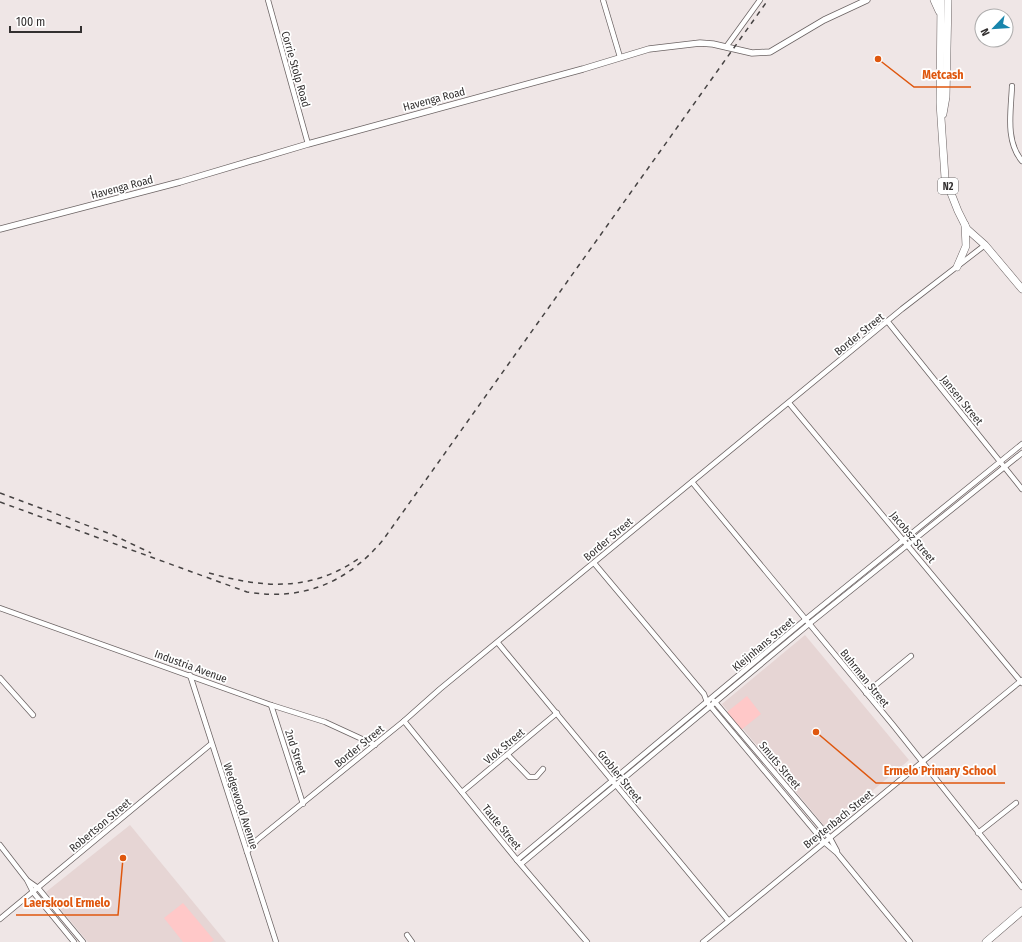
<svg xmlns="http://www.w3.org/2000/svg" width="1022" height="942" font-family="'Fira Sans Condensed',sans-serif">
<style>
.built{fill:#e6d5d4}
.green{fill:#ffc8c8}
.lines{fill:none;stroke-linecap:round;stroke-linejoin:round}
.minor-casing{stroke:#6b6363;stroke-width:6}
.tertiary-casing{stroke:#6b6363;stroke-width:7}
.trunk-casing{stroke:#6b6363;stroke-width:8}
.minor{stroke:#fff;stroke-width:4.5}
.tertiary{stroke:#fff;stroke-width:5.5}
.trunk{stroke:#fff;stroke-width:7}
.rail{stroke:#464343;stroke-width:1.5;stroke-dasharray:5 5;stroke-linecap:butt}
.labels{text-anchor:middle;stroke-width:3.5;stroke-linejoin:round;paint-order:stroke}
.shield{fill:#fff;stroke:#706e6e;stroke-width:1}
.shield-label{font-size:10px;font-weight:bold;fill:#333030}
.street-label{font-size:11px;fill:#333030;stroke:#fff}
.leader{fill:none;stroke:#df570e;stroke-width:1.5}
.callout-dot{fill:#df570e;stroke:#fff;stroke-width:1.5}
.callout-label{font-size:12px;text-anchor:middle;font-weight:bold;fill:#df570e;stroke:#fff;stroke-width:3.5;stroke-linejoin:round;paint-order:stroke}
</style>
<rect width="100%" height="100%" fill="#efe6e6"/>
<g class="built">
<path d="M805 635 909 760 827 829 722 704Z"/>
<path d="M130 825 226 942H88L46 892Z"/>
</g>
<g class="green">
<path d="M747 696 761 714 741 730 727 712Z"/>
<path d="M183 903 214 940 211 942H183L164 918Z"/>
</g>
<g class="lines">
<defs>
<g id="minor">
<path d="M268 0 308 144"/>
<path d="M603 0 620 57"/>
<path d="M726 47 760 0"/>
<path d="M1012 86C1011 111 1005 141 1022 161"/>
<path d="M888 322 1022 489"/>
<path d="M789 403 1022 683"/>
<path d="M692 482 893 725 1022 887"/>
<path d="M594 563 704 694 707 702 824 842 837 853 910 942"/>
<path d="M0 608 271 705 325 722 375 745"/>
<path d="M498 643 728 920"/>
<path d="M190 675 276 942"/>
<path d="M0 678 33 715"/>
<path d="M866 693 911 656"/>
<path d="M714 701 830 838 837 851"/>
<path d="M271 705 303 804"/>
<path d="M404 721 517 860 587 942"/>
<path d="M508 755 529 777H536L543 769"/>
<path d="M462 792 557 713"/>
<path d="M978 833 1016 803"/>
<path d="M0 845 27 880 33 892 74 942"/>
<path d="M247 852 257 840 404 721 440 689 902 309 985 245"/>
<path d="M517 860 806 619 1022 444"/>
<path d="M521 864 809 624 1022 453"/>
<path d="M28 881 38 888 83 942"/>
<path d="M0 919 211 744"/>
<path d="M407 935 412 942"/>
<path d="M703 942 1022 680"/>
</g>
<path id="tertiary" d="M0 229 180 182 308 144 583 69 649 49 700 43 713 44 752 53 770 52 824 20 867 0"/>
<g id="trunk">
<path d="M934 0 939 11"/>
<path d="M941 0 940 103 945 178 958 211 967 229 985 245 1022 289"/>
<path d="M943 114 946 97 948 0"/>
<path d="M957 267 966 246 965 225"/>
<path d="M986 942 1022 911"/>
</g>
</defs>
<use href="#minor" class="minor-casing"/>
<use href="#tertiary" class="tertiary-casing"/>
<use href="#trunk" class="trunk-casing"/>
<use href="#minor" class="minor"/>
<use href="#tertiary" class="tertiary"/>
<use href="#trunk" class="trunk"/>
<g class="rail">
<path d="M0 493 113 535 151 553"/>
<path d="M0 502 247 592C303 601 347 583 383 540L768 0"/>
<path d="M209 573C263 588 310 592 358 559"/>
</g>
</g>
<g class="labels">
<rect class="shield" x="938" y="178" width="20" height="16" rx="3"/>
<g class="shield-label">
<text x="948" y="190">N2</text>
</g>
<g class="street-label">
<text transform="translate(296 69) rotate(74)" y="4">Corrie Stolp Road</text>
<text transform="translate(434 99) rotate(-15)" y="4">Havenga Road</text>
<text transform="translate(122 187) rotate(-15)" y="4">Havenga Road</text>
<text transform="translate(859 334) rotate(-39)" y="4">Border Street</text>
<text transform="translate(962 400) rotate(51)" y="4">Jansen Street</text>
<text transform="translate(913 537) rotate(50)" y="4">Jacobsz Street</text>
<text transform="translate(608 539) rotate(-40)" y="4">Border Street</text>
<text transform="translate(763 644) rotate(-40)" y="4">Kleijnhans Street</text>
<text transform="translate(191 666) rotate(20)" y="4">Industria Avenue</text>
<text transform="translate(865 678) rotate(51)" y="4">Buhrman Street</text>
<text transform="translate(359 746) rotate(-39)" y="4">Border Street</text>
<text transform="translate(504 746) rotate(-40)" y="4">Vlok Street</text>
<text transform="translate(296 752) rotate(72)" y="4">2nd Street</text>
<text transform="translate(780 765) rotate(50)" y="4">Smuts Street</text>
<text transform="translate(620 776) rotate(51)" y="4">Grobler Street</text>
<text transform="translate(241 806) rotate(72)" y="4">Wedgewood Avenue</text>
<text transform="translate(838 819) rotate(-39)" y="4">Breytenbach Street</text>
<text transform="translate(100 825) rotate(-40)" y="4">Robertson Street</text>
<text transform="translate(502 827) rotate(51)" y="4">Taute Street</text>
</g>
</g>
<path class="leader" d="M878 59L914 87H971M816 732L876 783H1005M123 858L118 915H16"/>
<g class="callout-dot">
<circle cx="878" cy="59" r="4"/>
<circle cx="816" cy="732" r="4"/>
<circle cx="123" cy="858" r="4"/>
</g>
<g class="callout-label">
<text x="943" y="79">Metcash</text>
<text x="940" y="775">Ermelo Primary School</text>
<text x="67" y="907">Laerskool Ermelo</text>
</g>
<g transform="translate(994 28) rotate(245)"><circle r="19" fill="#ffffff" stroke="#adacac"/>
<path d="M0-3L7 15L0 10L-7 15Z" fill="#1885ac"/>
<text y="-6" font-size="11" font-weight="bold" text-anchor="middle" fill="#333030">N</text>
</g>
<path d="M10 26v6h71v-6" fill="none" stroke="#333030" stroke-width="2"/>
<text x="16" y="26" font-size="12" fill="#333030" stroke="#ffffff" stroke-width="3" paint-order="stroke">100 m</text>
</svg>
